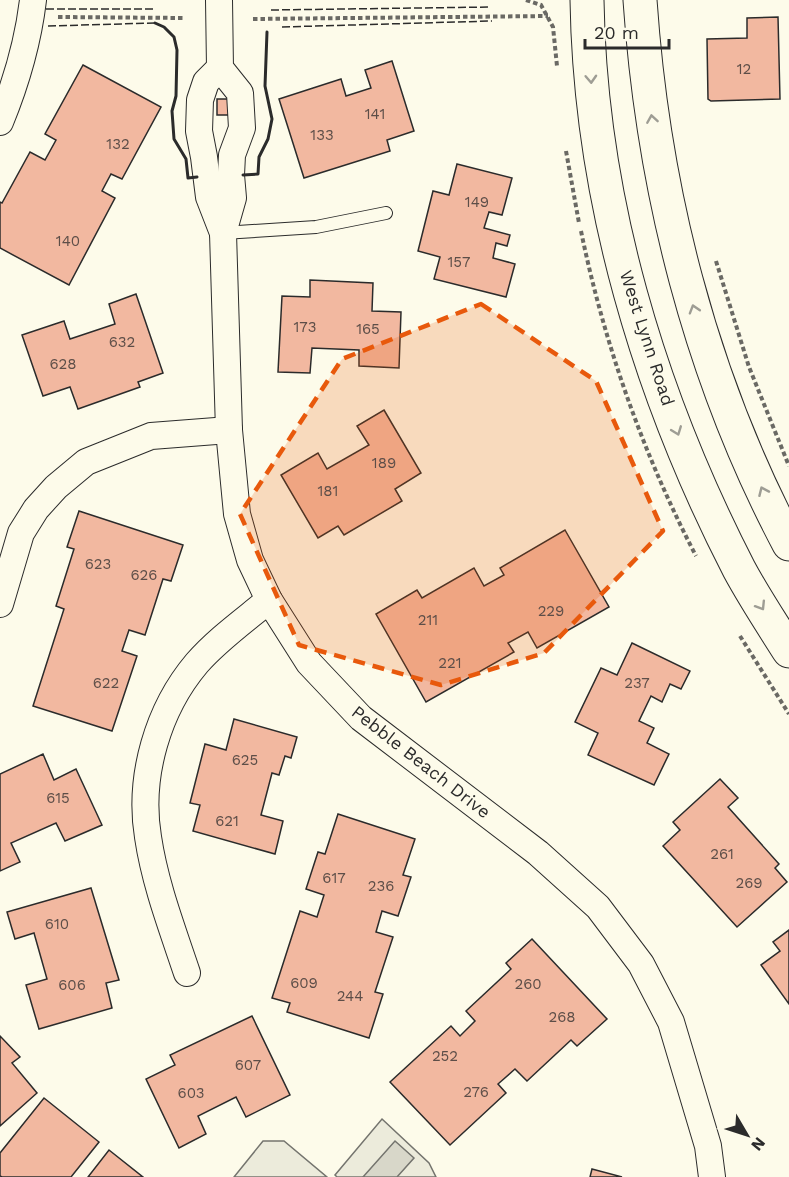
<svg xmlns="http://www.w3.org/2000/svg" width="789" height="1177" font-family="'Work Sans',sans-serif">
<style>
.green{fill:#ecebdb;stroke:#74746e;stroke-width:1.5}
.water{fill:#d8d7c9;stroke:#74746e;stroke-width:1.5}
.building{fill:#f2b8a0;stroke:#2b2b2b;stroke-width:1.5}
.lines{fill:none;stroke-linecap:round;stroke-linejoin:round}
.service-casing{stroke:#2b2b2b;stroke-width:14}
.minor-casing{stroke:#2b2b2b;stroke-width:28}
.secondary-casing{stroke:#2b2b2b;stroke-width:35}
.path{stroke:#6a6964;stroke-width:4;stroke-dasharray:4.5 3;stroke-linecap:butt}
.service{stroke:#fdfbea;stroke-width:12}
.minor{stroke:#fdfbea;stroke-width:26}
.secondary{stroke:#fdfbea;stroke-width:33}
.fence{stroke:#2b2b2b;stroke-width:1.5;stroke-dasharray:8 3;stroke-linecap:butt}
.wall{stroke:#2b2b2b;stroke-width:3}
.oneway{stroke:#9e9d94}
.marked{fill:#e8590c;fill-opacity:0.2;stroke:#e8590c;stroke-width:4.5;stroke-dasharray:12 8;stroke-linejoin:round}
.labels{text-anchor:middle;stroke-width:4.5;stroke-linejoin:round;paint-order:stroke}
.number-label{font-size:15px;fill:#5d4e48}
.street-label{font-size:18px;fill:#2b2b2b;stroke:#fdfbea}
</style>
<rect width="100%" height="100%" fill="#fdfbea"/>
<g class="green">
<path d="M382 1119 429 1163 436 1177H337L335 1175Z"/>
<path d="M263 1141H284L327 1177H234Z"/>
</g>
<path class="water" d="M395 1141 414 1158 397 1177H363Z"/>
<g class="building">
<path d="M778 17 780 99 711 101 708 99 707 39 747 38V18Z"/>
<path d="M392 61 414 131 387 140 390 151 304 178 279 99 341 79 346 96 371 88 365 70Z"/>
<path d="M83 65 161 107 122 179 111 174 102 191 115 198 69 285 0 248V202L2 203 30 152 45 160 56 140 45 134Z"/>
<rect x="217" y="99" width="13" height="16"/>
<path d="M457 164 512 178 502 215 489 212 484 228 510 235 507 246 496 243 493 258 515 264 506 297 434 279 440 257 418 251 433 191 449 195Z"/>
<path d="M310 280 373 283 372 311 401 312 399 368 359 366V350L312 348 310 373 278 372 282 296 310 297Z"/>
<path d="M136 294 163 373 138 382 140 387 78 409 70 387 43 396 22 335 64 321 70 339 115 324 109 304Z"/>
<path d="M384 410 421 473 395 489 402 501 344 535 338 526 318 538 281 475 318 453 327 469 369 445 357 426Z"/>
<path d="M79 511 183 545 171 581 163 579 145 635 129 630 122 651 137 656 112 731 33 706 64 609 56 606 74 549 67 547Z"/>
<path d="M565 530 609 607 537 648 528 632 508 643 514 652 426 702 376 614 417 590 422 598 474 568 484 586 504 575 500 568Z"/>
<path d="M632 643 690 671 681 689 670 684 662 702 651 696 639 721 654 728 647 743 669 754 654 785 588 755 598 733 575 722 601 668 617 675Z"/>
<path d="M234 719 297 737 291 758 285 756 279 775 272 773 261 815 283 821 275 854 193 831 200 805 190 803 205 744 226 750Z"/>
<path d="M43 754 54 780 76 769 102 825 65 841 56 823 11 843 20 862 0 871V774Z"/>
<path d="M720 779 738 798 728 807 779 864 775 868 787 882 737 927 663 846 680 830 673 822Z"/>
<path d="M338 814 415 839 403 875 411 877 398 916 382 911 376 932 393 937 375 992 383 994 369 1038 287 1012 290 1003 272 998 300 911 317 917 324 895 306 889 318 852 325 854Z"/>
<path d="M91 888 119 980 106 983 112 1008 39 1029 26 985 47 979 34 933 15 939 7 912Z"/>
<path d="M789 930V1004L761 965 780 951 773 942Z"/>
<path d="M532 939 607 1019 577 1046 571 1040 527 1081 515 1069 498 1084 506 1093 450 1145 390 1082 451 1026 460 1036 475 1021 466 1011 511 969 506 963Z"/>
<path d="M252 1016 290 1095 246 1117 236 1097 198 1116 206 1134 179 1148 146 1079 175 1065 170 1055Z"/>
<path d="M0 1036 20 1057 12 1063 37 1093 0 1126Z"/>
<path d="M44 1098 99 1142 71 1177H2L0 1176V1153Z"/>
<path d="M109 1150 143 1177H88Z"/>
<path d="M592 1169 622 1177H590Z"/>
</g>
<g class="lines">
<defs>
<path id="service" d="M223 233 316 227 386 213"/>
<g id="minor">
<path d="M219 0 220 68 240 93 242 128 232 155 231 175 233 198 223 233 229 430 237 514 250 560 269 600 309 663 361 718 538 853 598 907 641 964 671 1022 708 1146 712 1177"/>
<path d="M220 68 206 82 200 100 199 131 204 157 209 197 223 233"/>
<path d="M0 122C16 83 28 42 33 0"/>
<path d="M0 604 21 533 36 509 56 487 86 462 151 436 229 430"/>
<path d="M187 973C172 928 155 884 148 837 138 776 158 709 197 663 218 639 245 620 269 600"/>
</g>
<g id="secondary">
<path d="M587 0C590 198 649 394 739 569 754 597 772 624 789 651"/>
<path d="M640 0C653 189 700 376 789 544"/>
</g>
</defs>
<use href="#service" class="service-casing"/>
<use href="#minor" class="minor-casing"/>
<use href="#secondary" class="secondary-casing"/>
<g class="path">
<path d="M526 0 541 5 553 27 557 66"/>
<path d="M58 17 185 18"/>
<path d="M253 19 548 16"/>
<path d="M566 151 579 223"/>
<path d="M581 231C604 343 643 454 696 556"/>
<path d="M716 261 749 367 789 466"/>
<path d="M740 636 789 714"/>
</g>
<use href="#service" class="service"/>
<use href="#minor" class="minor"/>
<use href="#secondary" class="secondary"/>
<g class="fence">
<path d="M46 9H153"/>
<path d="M271 10 490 7"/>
<path d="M48 26 155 23"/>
<path d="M282 27 492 21"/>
</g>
<g class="wall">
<path d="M155 23 164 27 174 37 177 50 176 96 172 111 174 139 186 159 188 178 197 177"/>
<path d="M243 175 258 174 259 157 268 139 272 119 265 86 267 32"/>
</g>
</g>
<defs><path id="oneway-chevron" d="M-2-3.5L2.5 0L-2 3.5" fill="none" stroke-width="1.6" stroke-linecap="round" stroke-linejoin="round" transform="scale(1.5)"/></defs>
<g class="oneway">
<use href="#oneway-chevron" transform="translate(591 79) rotate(87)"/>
<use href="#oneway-chevron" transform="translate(652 119) rotate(-99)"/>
<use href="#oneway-chevron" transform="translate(694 309) rotate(-107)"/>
<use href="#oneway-chevron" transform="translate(677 431) rotate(69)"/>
<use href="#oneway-chevron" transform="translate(763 491) rotate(-114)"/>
<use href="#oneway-chevron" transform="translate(761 606) rotate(58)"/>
</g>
<path class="marked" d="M481 304 596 381 663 531 544 653 441 685 299 645 240 514 342 359Z"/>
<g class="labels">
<g class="number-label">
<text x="744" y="74">12</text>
<text x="375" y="119">141</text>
<text x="322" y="140">133</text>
<text x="118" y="149">132</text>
<text x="477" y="207">149</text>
<text x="68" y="246">140</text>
<text x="459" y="267">157</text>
<text x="305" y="332">173</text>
<text x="368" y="334">165</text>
<text x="122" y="347">632</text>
<text x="63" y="369">628</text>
<text x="384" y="468">189</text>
<text x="328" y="496">181</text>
<text x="98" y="569">623</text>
<text x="144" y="580">626</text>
<text x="551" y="616">229</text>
<text x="428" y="625">211</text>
<text x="450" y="668">221</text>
<text x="106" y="688">622</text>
<text x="637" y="688">237</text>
<text x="245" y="765">625</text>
<text x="58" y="803">615</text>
<text x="227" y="826">621</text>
<text x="722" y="859">261</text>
<text x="334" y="883">617</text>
<text x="749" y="888">269</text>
<text x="381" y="891">236</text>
<text x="57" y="929">610</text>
<text x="304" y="988">609</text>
<text x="528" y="989">260</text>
<text x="72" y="990">606</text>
<text x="350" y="1001">244</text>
<text x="562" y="1022">268</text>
<text x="445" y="1061">252</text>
<text x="248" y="1070">607</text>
<text x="476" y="1097">276</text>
<text x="191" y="1098">603</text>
</g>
<g class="street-label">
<text transform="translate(647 338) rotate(72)" y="6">West Lynn Road</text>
<text transform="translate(421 762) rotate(38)" y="6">Pebble Beach Drive</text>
</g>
</g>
<g transform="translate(747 1135) rotate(129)" stroke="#fdfbea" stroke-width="4.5" paint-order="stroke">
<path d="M0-4.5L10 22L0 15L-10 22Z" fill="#2b2b2b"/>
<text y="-9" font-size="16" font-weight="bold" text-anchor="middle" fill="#2b2b2b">N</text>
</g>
<path d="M585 39v9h84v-9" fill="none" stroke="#2b2b2b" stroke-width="3"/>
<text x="594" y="39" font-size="18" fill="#2b2b2b" stroke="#fdfbea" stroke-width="4.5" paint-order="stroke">20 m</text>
</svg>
